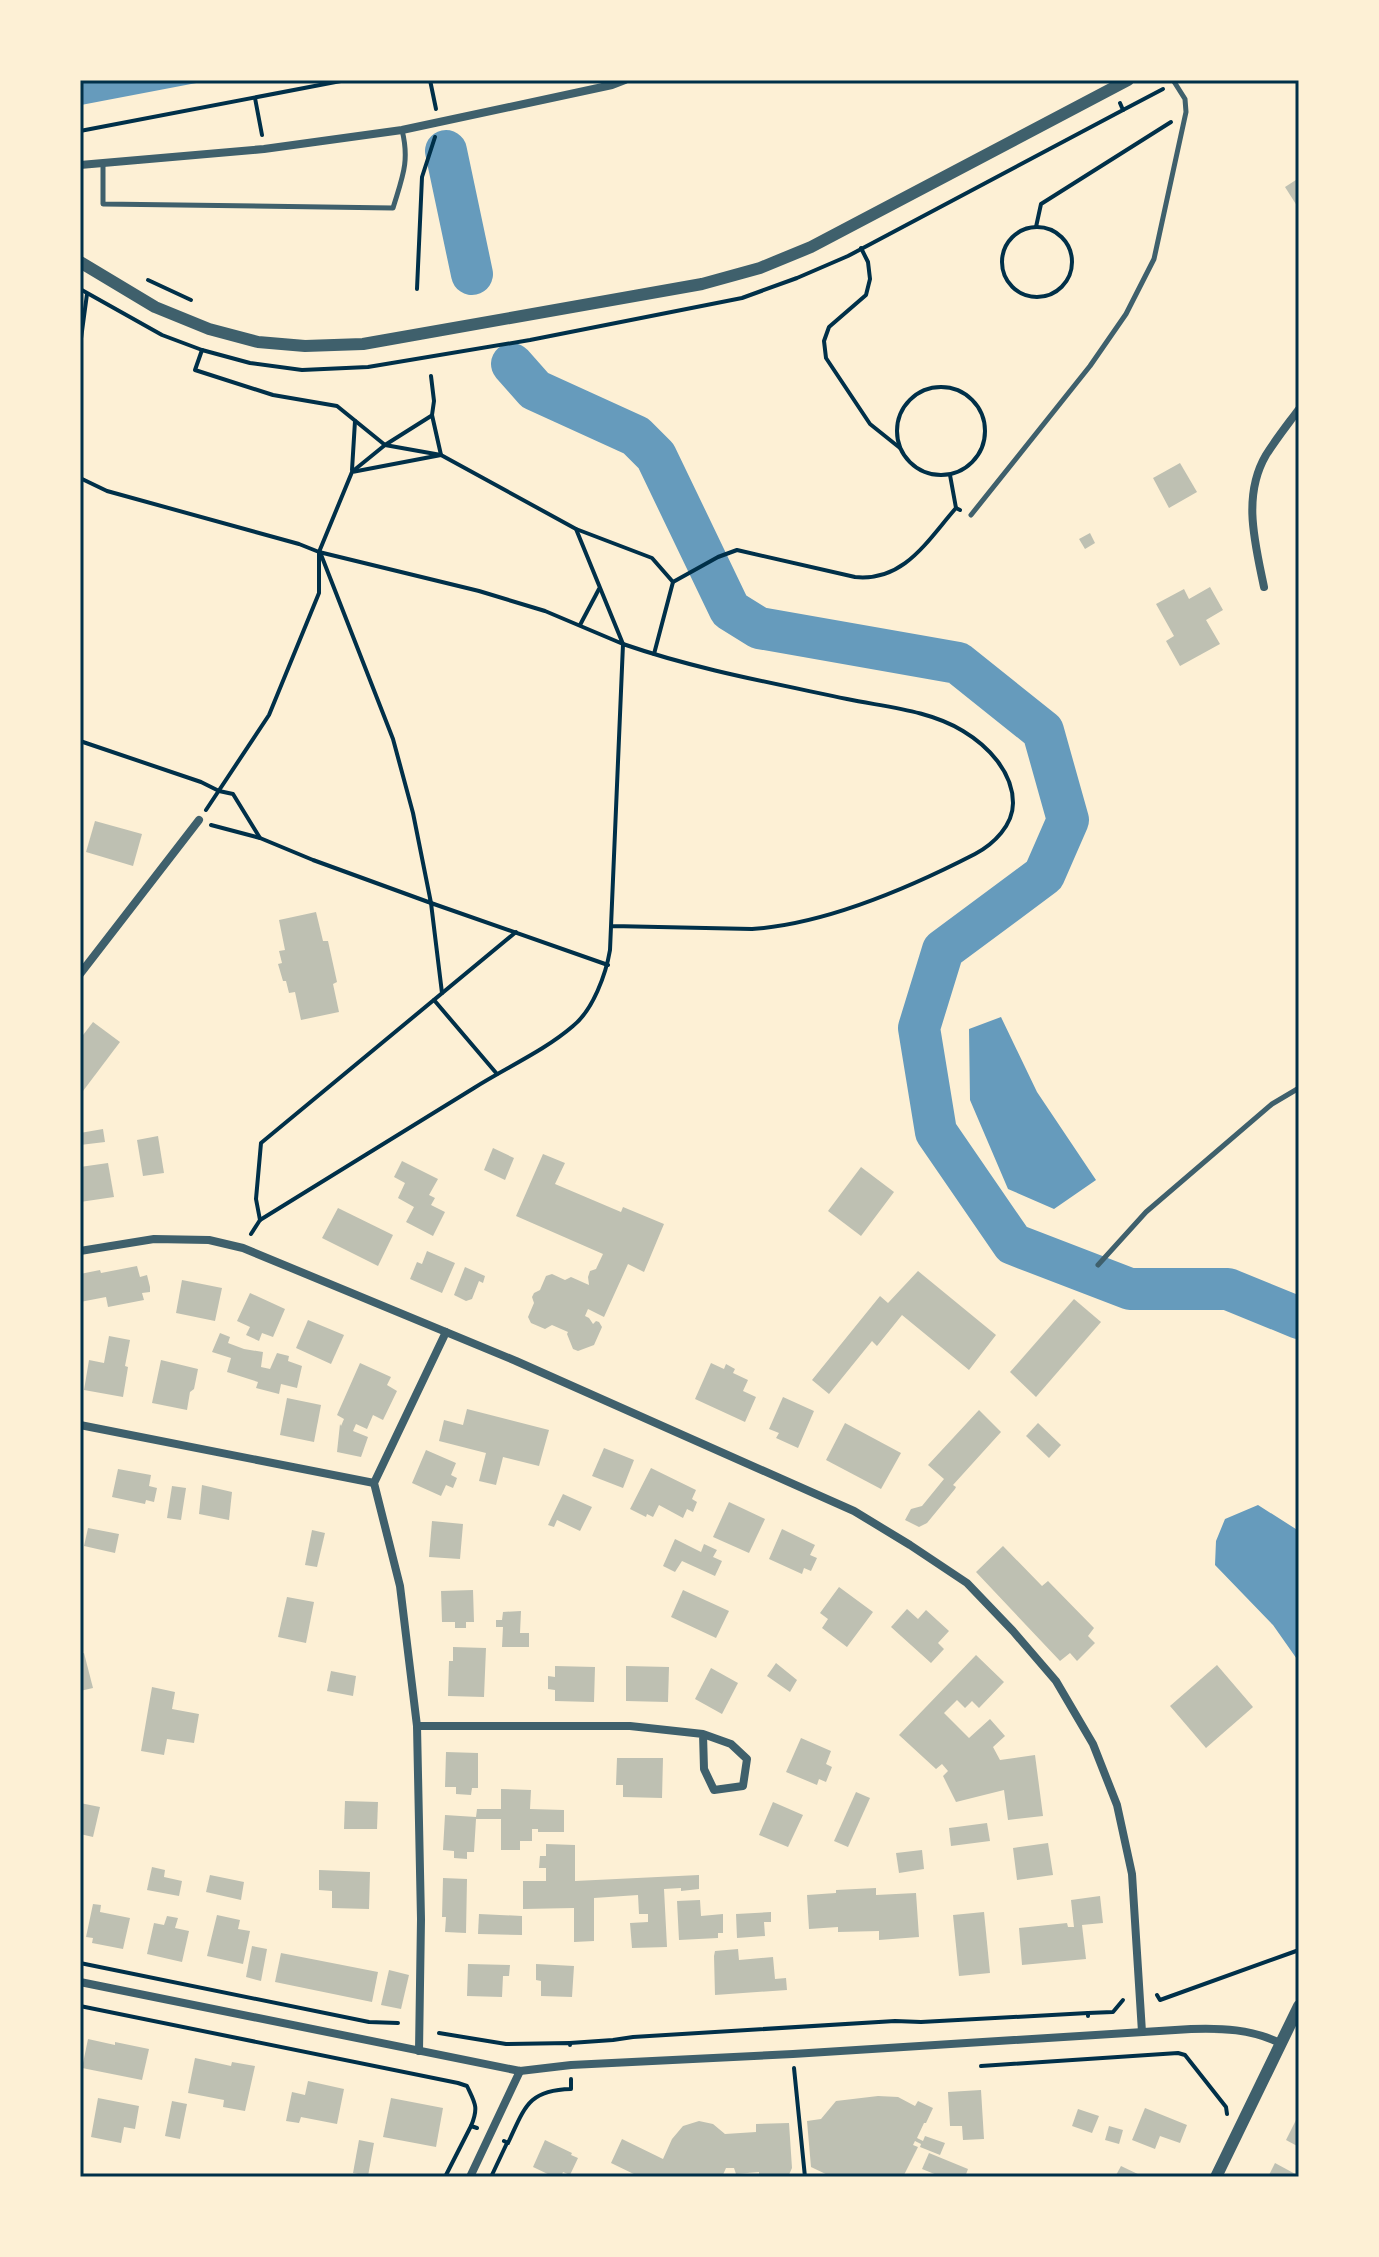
<svg xmlns="http://www.w3.org/2000/svg" width="1379" height="2257" font-family="'Noto Sans',sans-serif">
<style>
.water{fill:#669bbc}
.lines{fill:none;stroke-linecap:round;stroke-linejoin:round}
.river{stroke:#669bbc;stroke-width:42}
.building{fill:#bec0b2}
.path{stroke:#003049;stroke-width:4}
.service{stroke:#3f606c;stroke-width:5}
.minor{stroke:#3f606c;stroke-width:8}
.tertiary{stroke:#3f606c;stroke-width:12}
.neatline{fill:none;stroke:#003049;stroke-width:3}
</style>
<rect width="100%" height="100%" fill="#fdf0d5"/>
<g class="water">
<path d="M80 80H212L81 105Z"/>
<path d="M454 150C473 178 476 232 476 266L466 268C455 238 434 184 438 153Z"/>
<path d="M1001 1017 1037 1092 1096 1180 1054 1209 1008 1189 970 1100 969 1029Z"/>
<path d="M1258 1505 1299 1531V1662L1273 1625 1215 1565 1216 1541 1225 1519Z"/>
</g>
<g class="lines">
<g class="river">
<path d="M446 151 472 274"/>
<path d="M512 364 535 390 636 436 656 456 730 610 759 628 958 663 1043 731 1068 820 1044 875 943 950 919 1028 936 1132 1013 1244 1130 1289H1228L1299 1318"/>
</g>
</g>
<g class="building">
<path d="M1299 178V209L1285 187Z"/>
<path d="M1180 463 1197 492 1169 508 1153 478Z"/>
<path d="M1090 533 1095 543 1085 549 1079 539Z"/>
<path d="M1210 587 1223 610 1206 620 1220 644 1180 666 1166 641 1174 636 1156 604 1184 589 1189 599Z"/>
<path d="M95 821 142 834 133 866 86 852Z"/>
<path d="M316 912 323 941H328L337 982 333 984 339 1012 301 1020 295 992 289 993 286 981H283L278 964 282 963 279 951 285 950 279 920Z"/>
<path d="M93 1022 120 1042 80 1095V1039Z"/>
<path d="M103 1129 105 1142 80 1145V1133Z"/>
<path d="M158 1136 164 1173 143 1176 137 1140Z"/>
<path d="M493 1148 514 1158 505 1180 484 1170Z"/>
<path d="M543 1154 565 1163 555 1184 621 1212 623 1207 664 1224 644 1272 628 1264 604 1317 588 1309 585 1316 589 1318 593 1324 596 1321 599 1322 602 1327 594 1345 578 1351 573 1349 567 1334 568 1332 552 1325 545 1329 531 1323 528 1317 534 1303 532 1297 534 1293 540 1290 546 1276 552 1274 565 1280 571 1277 589 1285 588 1277 590 1271 596 1269 603 1254 516 1216Z"/>
<path d="M402 1161 438 1179 429 1195 435 1198 431 1205 445 1212 433 1236 406 1222 414 1207 398 1198 405 1183 394 1177Z"/>
<path d="M108 1163 114 1197 80 1202V1167Z"/>
<path d="M861 1167 894 1192 861 1236 828 1211Z"/>
<path d="M338 1208 393 1235 378 1266 322 1238Z"/>
<path d="M427 1251 455 1263 442 1293 410 1279 417 1262 422 1264Z"/>
<path d="M137 1266 140 1277 147 1275 150 1287V1292L142 1293 144 1300 108 1307 106 1297 80 1302V1274L100 1270 101 1273Z"/>
<path d="M465 1267 485 1276 483 1283 479 1281 472 1299 466 1301 454 1295Z"/>
<path d="M918 1271 996 1335 969 1370 902 1315 877 1346 872 1341 829 1394 812 1380 880 1296 888 1303Z"/>
<path d="M182 1280 222 1288 215 1321 176 1313Z"/>
<path d="M250 1293 285 1309 273 1337 262 1333 259 1341 246 1335 250 1327 237 1321Z"/>
<path d="M1074 1299 1101 1322 1036 1397 1010 1372Z"/>
<path d="M308 1320 344 1335 331 1364 296 1348Z"/>
<path d="M220 1333 230 1337 228 1343 244 1349 263 1352 261 1367 270 1369 277 1353 289 1356 288 1361 302 1366 297 1388 281 1384 279 1394 256 1388 258 1382 227 1372 231 1358 212 1352Z"/>
<path d="M109 1336 130 1340 125 1366 128 1367 123 1397 84 1390 89 1360 104 1363Z"/>
<path d="M161 1360 198 1369 194 1389 190 1392 187 1410 152 1403Z"/>
<path d="M360 1363 391 1377 387 1385 397 1391 383 1420 373 1415 367 1429 356 1424 353 1431 368 1437 361 1457 337 1452 340 1424 341 1426 344 1419 337 1415Z"/>
<path d="M711 1363 724 1369 726 1364 735 1369 733 1373 748 1380 743 1391 756 1397 745 1422 695 1399Z"/>
<path d="M783 1397 814 1411 798 1448 776 1438 779 1433 769 1429Z"/>
<path d="M287 1398 321 1405 314 1442 280 1435Z"/>
<path d="M467 1409 549 1430 539 1466 503 1457 496 1485 479 1481 486 1453 439 1441 444 1420 463 1425Z"/>
<path d="M979 1410 1001 1432 953 1485 956 1487 955 1489 927 1523 919 1527 905 1520 911 1509 922 1506 944 1479 928 1465Z"/>
<path d="M845 1423 901 1453 881 1489 826 1460Z"/>
<path d="M1038 1423 1061 1445 1049 1458 1026 1436Z"/>
<path d="M604 1448 634 1460 623 1488 592 1476Z"/>
<path d="M426 1450 456 1463 451 1475 457 1478 453 1488 446 1485 441 1496 412 1483Z"/>
<path d="M651 1468 696 1490 692 1499 697 1502 693 1512 687 1509 683 1518 659 1505 653 1517 647 1514 646 1517 630 1509Z"/>
<path d="M118 1469 151 1475 149 1486 157 1488 154 1502 146 1500 145 1504 112 1497Z"/>
<path d="M202 1485 232 1492 229 1520 199 1514Z"/>
<path d="M172 1486 186 1488 181 1520 167 1518Z"/>
<path d="M563 1494 592 1507 580 1531 557 1520 554 1527 548 1525Z"/>
<path d="M729 1502 765 1519 749 1553 713 1537Z"/>
<path d="M432 1521 463 1524 460 1559 429 1557Z"/>
<path d="M88 1528 119 1534 115 1553 84 1546Z"/>
<path d="M782 1529 815 1545 810 1555 817 1558 811 1571 804 1568 802 1574 769 1559Z"/>
<path d="M312 1530 325 1533 317 1567 305 1565Z"/>
<path d="M675 1539 701 1552 704 1544 717 1550 713 1557 722 1561 715 1576 682 1561 675 1572 663 1566Z"/>
<path d="M1003 1546 1042 1586 1048 1581 1094 1628 1088 1636 1095 1643 1077 1661 1070 1653 1060 1661 976 1572Z"/>
<path d="M839 1587 873 1612 847 1647 822 1628 828 1619 820 1613Z"/>
<path d="M473 1590 474 1622H466V1628H455V1622H442L441 1591Z"/>
<path d="M683 1590 729 1611 716 1638 671 1617Z"/>
<path d="M287 1597 314 1602 306 1643 278 1637Z"/>
<path d="M907 1609 918 1619 926 1610 949 1631 938 1643 944 1649 931 1663 891 1627Z"/>
<path d="M521 1611 520 1633H529V1647H502L503 1627H496V1620H502L503 1612Z"/>
<path d="M453 1647 486 1648 484 1697 448 1696 449 1661H453Z"/>
<path d="M84 1653 93 1688 80 1691V1654Z"/>
<path d="M976 1655 1004 1682 979 1708 972 1701 965 1708 957 1700 944 1713 969 1738 990 1719 1005 1736 993 1747 1000 1760 1035 1755 1043 1816 1008 1820 1004 1790 956 1802 943 1776 948 1771 942 1764 936 1769 899 1735Z"/>
<path d="M776 1663 797 1680 790 1692 767 1676Z"/>
<path d="M1217 1665 1253 1707 1206 1748 1170 1706Z"/>
<path d="M555 1666 595 1667 594 1702 555 1701V1690L548 1689V1676L555 1677Z"/>
<path d="M626 1666 669 1667 668 1702 626 1701Z"/>
<path d="M711 1668 738 1683 722 1714 695 1699Z"/>
<path d="M331 1671 356 1676 353 1696 327 1691Z"/>
<path d="M152 1687 175 1692 172 1709 199 1714 194 1743 167 1739 164 1755 141 1751Z"/>
<path d="M801 1738 831 1751 826 1764 832 1767 826 1782 819 1779 817 1785 786 1772Z"/>
<path d="M446 1752 478 1753V1788H472L471 1795 456 1794V1787H445Z"/>
<path d="M617 1758H663L662 1798 623 1797V1785H616Z"/>
<path d="M501 1789 531 1790 530 1809 564 1810V1832H538V1829H532V1841H520V1850H501V1819H476L474 1852H467V1859L454 1858V1851L443 1850 445 1815 476 1817 477 1809H501Z"/>
<path d="M856 1792 870 1798 848 1847 834 1841Z"/>
<path d="M345 1801 378 1802 377 1829H344Z"/>
<path d="M773 1802 803 1815 788 1847 759 1835Z"/>
<path d="M80 1803 100 1807 93 1837 80 1834Z"/>
<path d="M987 1823 990 1841 951 1846 949 1828Z"/>
<path d="M1048 1843 1053 1875 1017 1880 1013 1848Z"/>
<path d="M546 1844 575 1845V1881L699 1875V1889L681 1891V1888L664 1889 667 1947 632 1948 630 1923 648 1922V1914H639L638 1895 594 1898V1941L574 1942V1908L523 1909V1881H546V1868H539L540 1856H546Z"/>
<path d="M922 1850 924 1869 899 1873 896 1853Z"/>
<path d="M152 1867 165 1870 164 1877 182 1881 179 1896 147 1890Z"/>
<path d="M319 1870 370 1872 369 1909 332 1908V1891L319 1890Z"/>
<path d="M210 1875 244 1882 241 1900 206 1892Z"/>
<path d="M443 1878 467 1879 466 1933 445 1932 446 1917H442Z"/>
<path d="M876 1888V1895L916 1893 919 1937 879 1940V1931L838 1932V1927L809 1929 807 1895 836 1893V1890Z"/>
<path d="M1100 1896 1103 1923 1082 1925 1086 1959 1022 1965 1019 1928 1067 1923 1068 1927H1074L1071 1900Z"/>
<path d="M700 1900 701 1916 723 1914V1933H718V1938L679 1940 677 1901Z"/>
<path d="M93 1904 101 1905 100 1912 130 1918 123 1949 92 1943 93 1938 86 1937Z"/>
<path d="M771 1912V1922H764L765 1936 737 1938 736 1914Z"/>
<path d="M984 1912 990 1973 959 1976 953 1915Z"/>
<path d="M479 1914 522 1916V1935L478 1934Z"/>
<path d="M217 1915 240 1920 238 1929 250 1931 243 1964 207 1956Z"/>
<path d="M167 1916 178 1918 175 1928 189 1931 182 1962 147 1954 154 1923 164 1925Z"/>
<path d="M252 1946 267 1949 261 1981 246 1977Z"/>
<path d="M738 1949 739 1960 773 1957 775 1979 786 1978 787 1990 715 1995 714 1956 715 1951Z"/>
<path d="M281 1953 378 1972 372 2002 275 1982Z"/>
<path d="M468 1964 510 1965 509 1976H503L502 1997 467 1996Z"/>
<path d="M536 1964 574 1966 572 1997 541 1996V1981L536 1980Z"/>
<path d="M389 1970 409 1975 401 2009 381 2005Z"/>
<path d="M88 2039 115 2045V2042L149 2049 142 2080 82 2068Z"/>
<path d="M195 2058 231 2066 232 2062 255 2066 245 2111 223 2107 224 2100 188 2093Z"/>
<path d="M308 2081 344 2089 337 2124 301 2117 299 2123 286 2121 292 2092 305 2095Z"/>
<path d="M981 2090 984 2139 963 2140 962 2126H950L948 2092Z"/>
<path d="M878 2096 898 2097 915 2106 918 2101 933 2108 926 2123H924L917 2138 923 2141 925 2136 945 2143 940 2155 920 2147 921 2144 915 2141 913 2145 918 2147 903 2177H832L811 2167 807 2121 821 2119 836 2101Z"/>
<path d="M98 2098 139 2106 135 2129 124 2127 121 2143 91 2137Z"/>
<path d="M391 2098 443 2108 436 2147 383 2137Z"/>
<path d="M172 2101 187 2104 180 2139 165 2136Z"/>
<path d="M1145 2108 1187 2125 1180 2143 1160 2136 1155 2149 1132 2140Z"/>
<path d="M1078 2109 1099 2116 1092 2133 1072 2126Z"/>
<path d="M1299 2114V2147L1286 2140Z"/>
<path d="M699 2121 713 2124 725 2134 756 2132V2124L789 2123 792 2168 788 2177H759V2172L736 2174 734 2168H726L722 2177H640L611 2163 622 2139 663 2159 672 2139 683 2126Z"/>
<path d="M1109 2126 1123 2130 1119 2144 1105 2140Z"/>
<path d="M359 2140 374 2143 368 2176 353 2173Z"/>
<path d="M545 2140 572 2153 571 2155 578 2158 570 2175 563 2172 561 2177H554L533 2167Z"/>
<path d="M929 2153 968 2169 965 2177H942L922 2169Z"/>
<path d="M1275 2163 1299 2176V2177H1268Z"/>
<path d="M1121 2166 1144 2177H1115Z"/>
</g>
<g class="lines">
<g class="path">
<path d="M430 80 436 109"/>
<path d="M255 98 262 135"/>
<path d="M1123 110 1163 89"/>
<path d="M80 131 346 80"/>
<path d="M1036 227 1041 204 1171 122"/>
<circle cx="1037" cy="262" r="35"/>
<path d="M861 248 868 262 870 279 866 295 829 327 824 341 826 358 870 424 900 448"/>
<path d="M148 280 191 300"/>
<path d="M80 289 162 335 202 350 250 363 302 370 368 367 530 340 742 298 797 278 848 256 1123 110 1120 103"/>
<path d="M417 289 422 177 435 137"/>
<path d="M80 346 87 294"/>
<circle cx="941" cy="431" r="44"/>
<path d="M352 470 355 421"/>
<path d="M353 471 385 445 431 416"/>
<path d="M950 475 956 508"/>
<path d="M80 478 107 491 299 544 319 552 479 591 545 611 623 644 576 529 441 455 385 445 337 406 273 395 195 370 202 350"/>
<path d="M576 529 652 558 673 582"/>
<path d="M580 625 599 589"/>
<path d="M654 654 673 582 718 557 737 550 855 577C904 582 927 541 956 508L960 510"/>
<path d="M80 741 201 782 219 791 233 794 260 838 313 860 431 903 413 813 393 739 320 552"/>
<path d="M206 810 269 715 319 593V552L352 472 441 455 432 415 434 401 431 376"/>
<path d="M211 825 260 838"/>
<path d="M442 993 431 903 608 965"/>
<path d="M434 1000 497 1074"/>
<path d="M260 1220 256 1199 261 1143 516 932"/>
<path d="M251 1234 260 1220C331 1176 403 1132 474 1088 507 1067 544 1051 573 1026 593 1010 606 974 610 950L623 644C695 669 772 683 847 699 885 707 929 710 963 731 988 746 1013 772 1013 803 1013 825 994 844 975 854 909 888 827 924 752 929L612 926"/>
<path d="M80 1963 369 2022 398 2023"/>
<path d="M1157 1995 1160 2000 1299 1950"/>
<path d="M80 2006 458 2083 467 2086C475 2103 479 2107 471 2126L477 2128"/>
<path d="M1088 2016V2013L1113 2012 1123 2000"/>
<path d="M439 2033 506 2044 570 2043V2045"/>
<path d="M570 2043 613 2040 633 2037 895 2021 921 2022 1088 2013"/>
<path d="M981 2066 1178 2053 1185 2055 1226 2107 1227 2114"/>
<path d="M794 2068 805 2177"/>
<path d="M504 2141 508 2143C525 2107 528 2090 571 2089V2079"/>
<path d="M445 2177 471 2126"/>
<path d="M491 2177 507 2143"/>
</g>
<g class="service">
<path d="M103 164V204L393 208C402 178 410 162 402 130"/>
<path d="M971 515 1090 366 1126 314 1154 259 1186 112 1185 99 1173 80"/>
<path d="M1098 1265 1146 1212 1272 1104 1299 1088"/>
</g>
<g class="minor">
<path d="M80 165 264 149 402 130 612 85 625 80"/>
<path d="M1264 587C1255 543 1242 496 1266 455 1276 439 1288 424 1299 409"/>
<path d="M80 974 199 820"/>
<path d="M80 1251 154 1239 209 1240 243 1248 516 1361 854 1511 910 1545 967 1583 1013 1631 1056 1681 1093 1744 1117 1805 1132 1874 1142 2032"/>
<path d="M80 1425 374 1483"/>
<path d="M417 1726H630L703 1734 704 1769 714 1790 743 1786 747 1759 731 1744 703 1734"/>
<path d="M80 1982 520 2071 571 2065 793 2054 1191 2029C1222 2028 1251 2029 1280 2043"/>
<path d="M419 2051 421 1919 417 1726 400 1586 374 1483 446 1332"/>
<path d="M470 2177 520 2071"/>
</g>
<g class="tertiary">
<path d="M80 262 155 307 209 329 258 342 305 346 363 344 702 284 760 268 811 247 1128 80"/>
<path d="M1216 2177 1299 2006"/>
</g>
</g>
<rect width="1379" height="2257" fill="none" stroke="#fdf0d5" stroke-width="164"/>
<rect x="82" y="82" width="1215" height="2093" class="neatline"/>
</svg>
